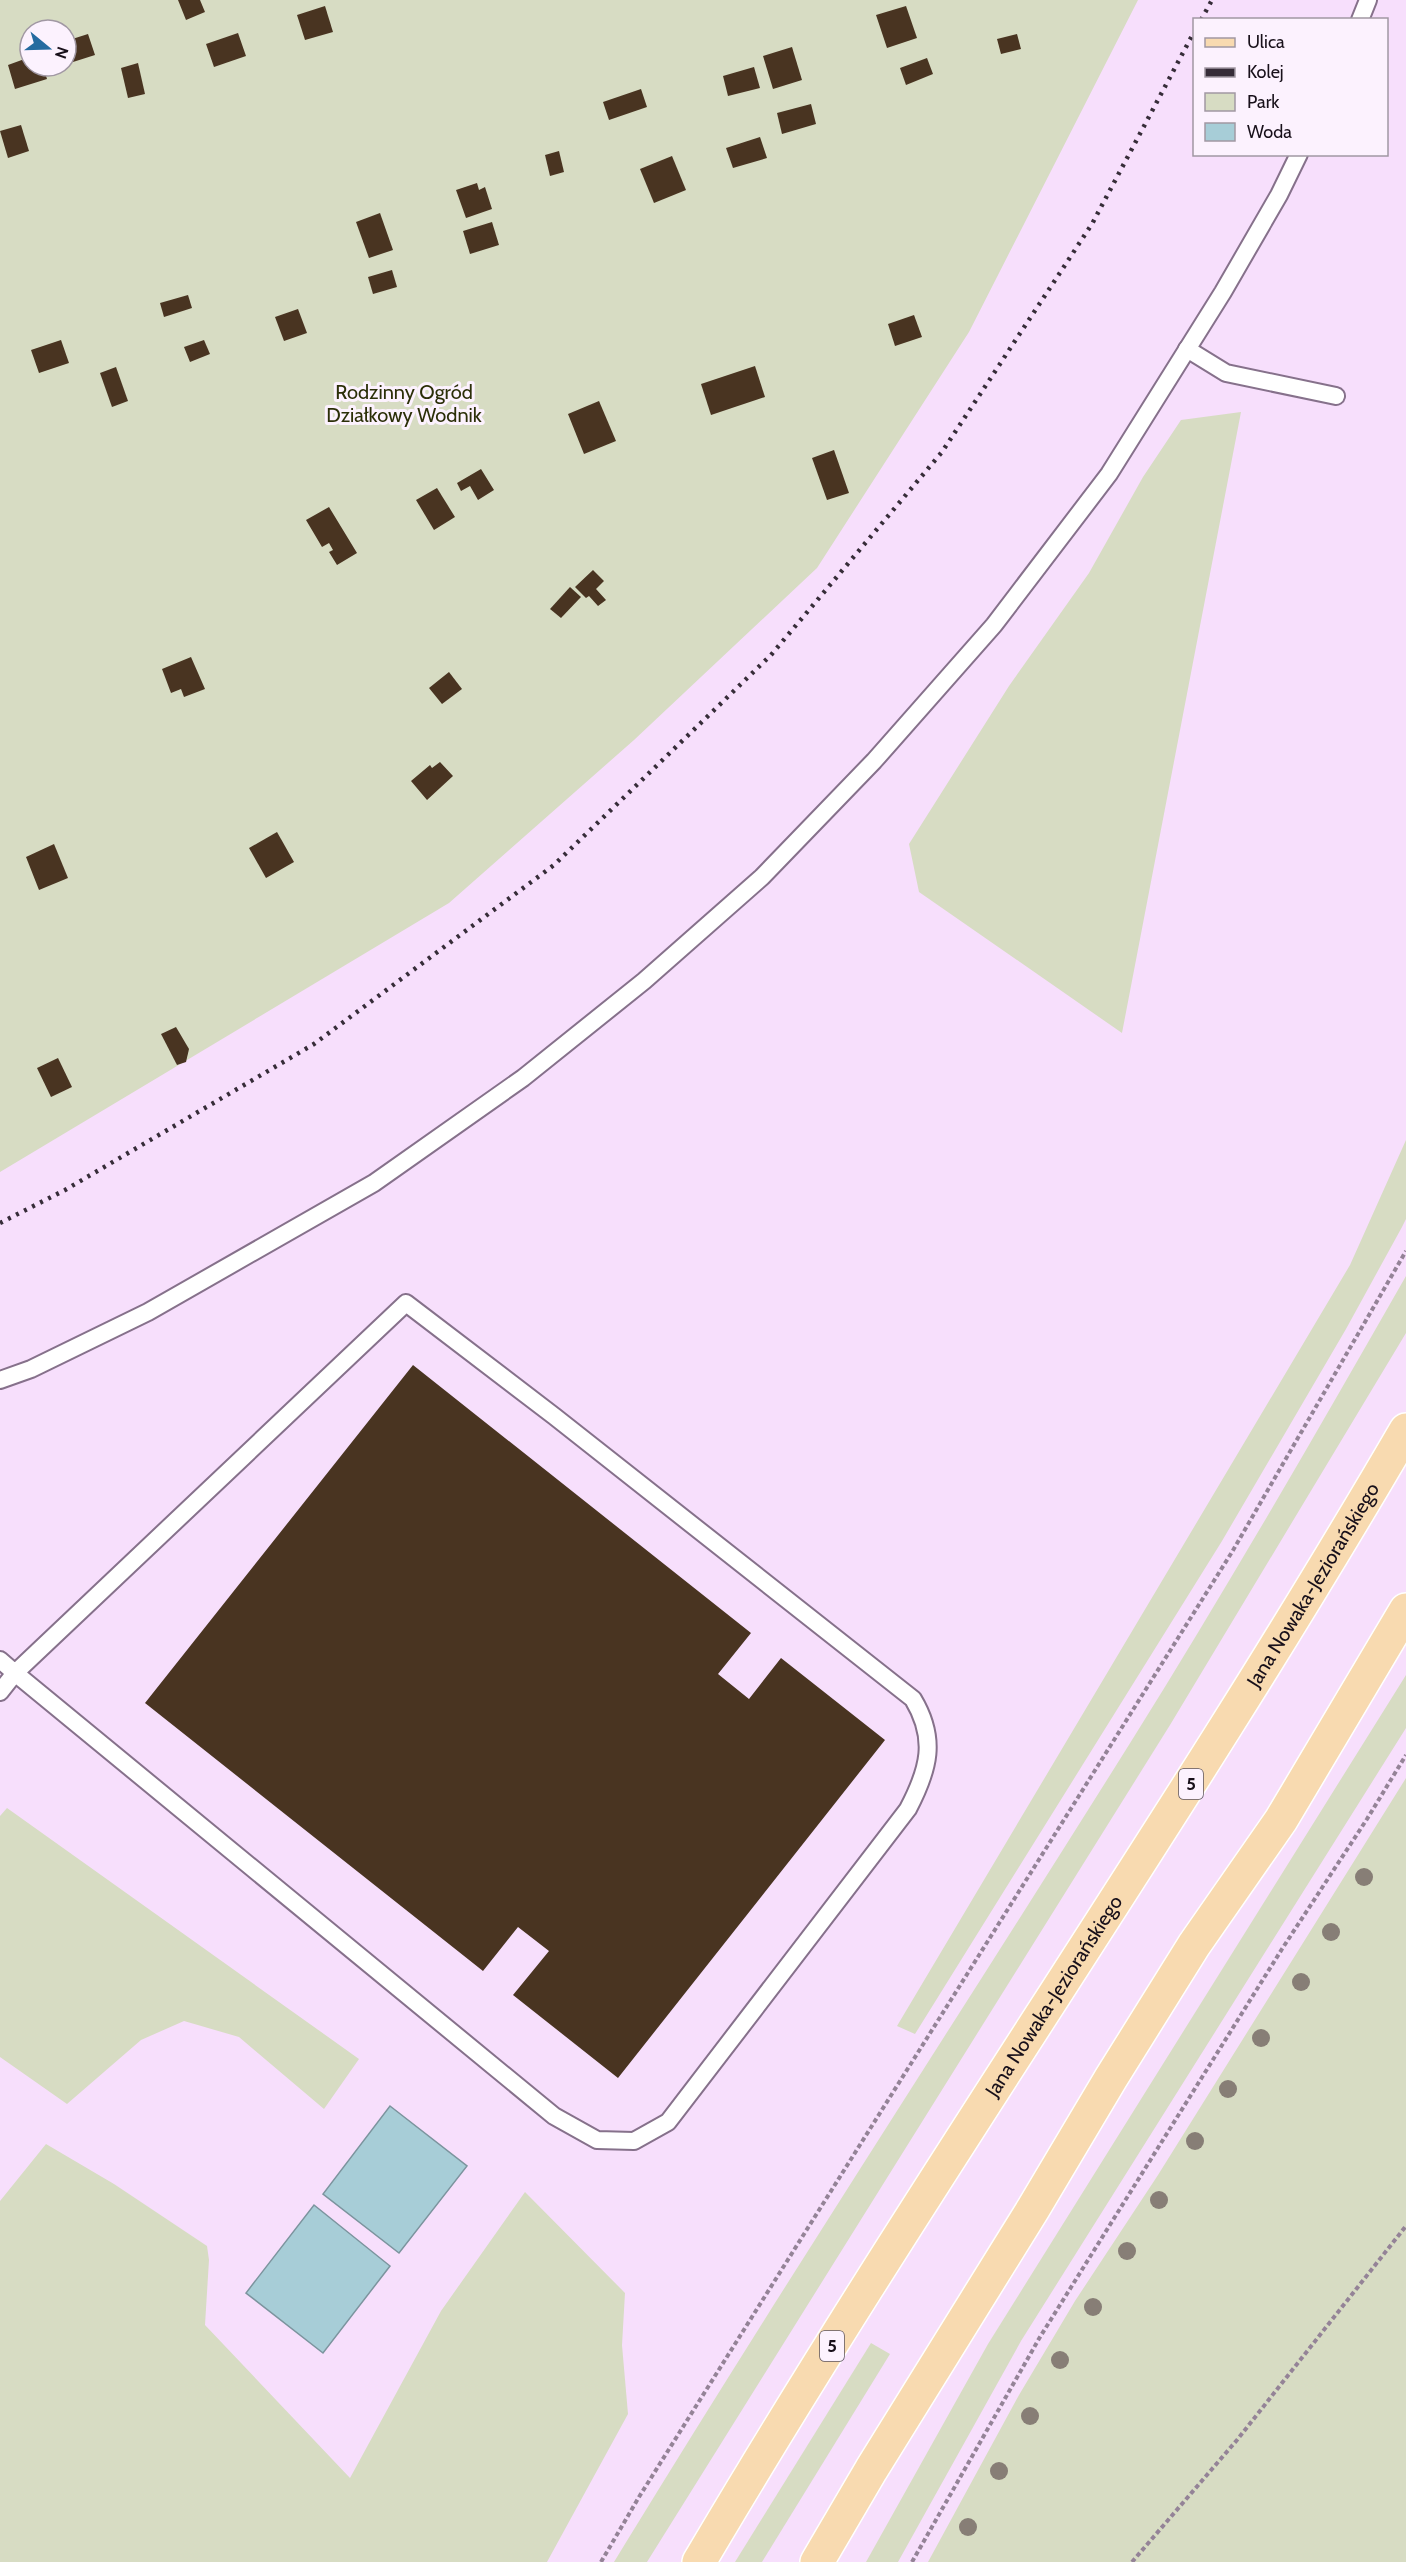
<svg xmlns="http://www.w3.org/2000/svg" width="1406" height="2562" font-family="Cabin,sans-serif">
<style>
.green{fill:#d7dcc3;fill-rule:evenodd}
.water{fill:#a7cdd7;stroke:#7c949e;stroke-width:1.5}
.building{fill:#493421}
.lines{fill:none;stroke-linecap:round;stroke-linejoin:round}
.service-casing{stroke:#86718b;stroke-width:20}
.primary-casing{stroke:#fff;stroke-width:36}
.path{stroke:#948397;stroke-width:4;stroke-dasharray:4.5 3;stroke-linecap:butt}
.service{stroke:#fff;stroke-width:16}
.primary{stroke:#f8dab0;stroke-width:33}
.rail{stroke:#362c38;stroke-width:4.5;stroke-dasharray:3 6;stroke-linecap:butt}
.tree{fill:#877e76}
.labels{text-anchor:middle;stroke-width:6;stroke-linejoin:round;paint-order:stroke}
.shield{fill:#fcf2fe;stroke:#5c545e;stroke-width:1.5}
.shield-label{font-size:18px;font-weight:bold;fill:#18101a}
.park-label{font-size:20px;fill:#2b2f08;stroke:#fcf2fe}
.street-label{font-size:20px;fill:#18101a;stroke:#fcf2fe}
</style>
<rect width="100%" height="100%" fill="#f7dffc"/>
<g class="green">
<path d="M0 0H1138L969 332 817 568 634 740 449 903 0 1172ZM30 30H66V66H30Z"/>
<path d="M1241 412 1122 1033 919 892 909 844 1009 686 1089 573 1143 477 1181 420Z"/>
<path d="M1406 1140V1219L1402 1227 1346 1329 1222 1541 915 2034 897 2026 1350 1265Z"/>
<path d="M1406 1276V1333L1170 1725 647 2562H614C783 2285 960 2015 1132 1740 1227 1588 1317 1432 1406 1276Z"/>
<path d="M1406 1675V1728L1021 2341 898 2562H866L988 2344Z"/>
<path d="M1406 1778V2562H928L1019 2395 1075 2301 1158 2175Z"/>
<path d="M7 1808 359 2059 324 2109 239 2037 184 2021 141 2040 67 2104 0 2057V1816Z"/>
<path d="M46 2144 114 2184 207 2246 209 2260 205 2325 350 2478 441 2311 525 2192 625 2293 622 2345 628 2414 547 2562H0V2201Z"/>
<path d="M871 2343 890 2354 762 2562H735Z"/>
</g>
<g class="water">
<path d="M390 2106 467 2166 399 2253 323 2194Z"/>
<path d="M314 2205 390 2266 323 2353 246 2293Z"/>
</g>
<g class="building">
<path d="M178 0H200L205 12 186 20Z"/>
<path d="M325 6 333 32 305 40 297 15Z"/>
<path d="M906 6 917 38 887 48 876 15Z"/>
<path d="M238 33 246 56 214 67 206 44Z"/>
<path d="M88 34 95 55 73 62 66 41Z"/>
<path d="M1017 34 1021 49 1001 54 997 39Z"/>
<path d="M792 47 802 80 773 89 763 56Z"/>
<path d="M30 57V66H43L47 79 15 89 8 65Z"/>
<path d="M927 58 933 74 906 85 900 68Z"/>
<path d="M138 63 145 94 128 98 121 68Z"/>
<path d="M754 67 760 88 728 96 723 76Z"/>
<path d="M641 89 647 107 609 120 603 102Z"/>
<path d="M811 104 816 124 782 134 777 113Z"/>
<path d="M21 125 29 151 8 158 0 131Z"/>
<path d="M760 137 767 158 733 168 726 148Z"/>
<path d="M559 151 564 172 550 176 545 155Z"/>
<path d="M672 156 686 190 654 203 640 169Z"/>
<path d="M477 183 479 190 485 187 492 209 466 218 456 190Z"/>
<path d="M380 213 393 250 369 258 356 222Z"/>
<path d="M492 222 499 245 470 254 463 231Z"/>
<path d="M392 270 397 287 373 294 368 277Z"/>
<path d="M188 295 192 308 164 317 160 303Z"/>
<path d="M298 309 307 333 284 341 275 317Z"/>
<path d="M914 315 922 337 895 346 888 324Z"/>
<path d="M61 340 69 363 39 373 31 350Z"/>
<path d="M204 340 210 354 190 362 184 347Z"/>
<path d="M755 366 765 397 711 415 701 384Z"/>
<path d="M116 367 128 401 112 407 100 373Z"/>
<path d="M599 401 616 441 584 454 568 414Z"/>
<path d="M834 450 849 493 827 500 812 458Z"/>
<path d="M481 469 494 490 478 500 470 486 461 491 457 483Z"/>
<path d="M437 488 455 517 434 530 416 500Z"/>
<path d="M329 507 357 553 337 565 329 552 333 550 329 543 322 547 306 520Z"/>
<path d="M593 570 604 581 596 589 606 600 598 606 589 596 586 598 575 587Z"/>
<path d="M570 587 581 597 561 618 550 609Z"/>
<path d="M191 657 205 689 184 697 181 689 171 693 162 669Z"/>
<path d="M449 672 462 689 442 704 429 688Z"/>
<path d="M440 762 453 776 427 800 411 781 430 765 432 768Z"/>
<path d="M277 832 294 862 266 878 249 848Z"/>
<path d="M54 844 68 878 39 890 26 857Z"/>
<path d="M176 1027 189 1049 186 1062 177 1065 161 1034Z"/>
<path d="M58 1058 72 1087 51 1097 37 1068Z"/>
<path d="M413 1365 751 1633 718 1674 749 1699 781 1658 885 1740 618 2078 513 1995 549 1951 518 1927 483 1971 145 1703Z"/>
</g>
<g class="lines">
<defs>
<g id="service">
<path d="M1360 20 1368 0"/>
<path d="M1187 349 1226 373 1336 396"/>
<path d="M0 1380 31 1369 148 1312 374 1183 523 1078 644 981 762 877 874 761 994 625 1109 474 1223 292 1279 195 1299 154"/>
<path d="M0 1660 15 1673 554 2116 597 2140 634 2141 668 2122 908 1809C929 1769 937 1739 913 1699L554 1416 406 1303 15 1673 0 1692"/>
</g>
<g id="primary">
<path id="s1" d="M699 2562C925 2179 1182 1815 1406 1430"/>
<path d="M817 2562 871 2470 1033 2209 1111 2078 1194 1945 1281 1820 1406 1610"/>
</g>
</defs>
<use href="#service" class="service-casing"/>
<use href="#primary" class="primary-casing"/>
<g class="path">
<path d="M601 2562 639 2497 1232 1552 1406 1251"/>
<path d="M912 2562 1040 2337 1282 1949 1367 1819 1406 1755"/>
<path d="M1132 2562 1237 2440 1406 2226"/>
</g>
<use href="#service" class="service"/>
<use href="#primary" class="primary"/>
<g class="rail">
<path d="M1201 20 1212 0"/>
<path d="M0 1223 65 1190 314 1044 554 865 771 655 942 452 1092 224 1194 32"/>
</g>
</g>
<g class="tree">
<circle cx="1364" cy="1877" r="9"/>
<circle cx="1331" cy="1932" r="9"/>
<circle cx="1301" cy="1982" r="9"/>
<circle cx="1261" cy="2038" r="9"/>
<circle cx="1228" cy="2089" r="9"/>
<circle cx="1195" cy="2141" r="9"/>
<circle cx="1159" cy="2200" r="9"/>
<circle cx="1127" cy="2251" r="9"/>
<circle cx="1093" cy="2307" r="9"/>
<circle cx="1060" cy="2360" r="9"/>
<circle cx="1030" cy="2416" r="9"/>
<circle cx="999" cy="2471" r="9"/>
<circle cx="968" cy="2527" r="9"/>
</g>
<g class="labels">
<g class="shield">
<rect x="1179" y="1769" width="24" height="30" rx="4.5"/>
<rect x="820" y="2331" width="24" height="30" rx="4.5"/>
</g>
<g class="shield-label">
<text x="1191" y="1790">5</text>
<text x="832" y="2352">5</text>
</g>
<g class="park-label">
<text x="404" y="399">Rodzinny Ogród<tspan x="404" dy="23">Działkowy Wodnik</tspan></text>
</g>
<g class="street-label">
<text dy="7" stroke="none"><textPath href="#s1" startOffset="1154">Jana Nowaka-Jeziorańskiego</textPath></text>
<text dy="7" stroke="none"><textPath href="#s1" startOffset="668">Jana Nowaka-Jeziorańskiego</textPath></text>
</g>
</g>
<rect x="1193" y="18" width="195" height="138" fill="#fcf2fe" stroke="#a198a3" stroke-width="1.5"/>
<rect x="1205" y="38" width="30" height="9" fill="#f8dab0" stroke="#a198a3" stroke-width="1.5"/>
<text x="1247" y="48" font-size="18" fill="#18101a">Ulica</text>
<rect x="1205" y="68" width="30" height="9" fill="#362c38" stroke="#a198a3" stroke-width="1.5"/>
<text x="1247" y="78" font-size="18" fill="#18101a">Kolej</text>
<rect x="1205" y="93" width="30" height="18" fill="#d7dcc3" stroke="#a198a3" stroke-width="1.5"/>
<text x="1247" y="108" font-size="18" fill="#18101a">Park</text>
<rect x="1205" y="123" width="30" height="18" fill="#a7cdd7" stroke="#a198a3" stroke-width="1.5"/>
<text x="1247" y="138" font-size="18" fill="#18101a">Woda</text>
<g transform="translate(48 48) rotate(109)"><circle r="28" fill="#fcf2fe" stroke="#a198a3" stroke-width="1.5"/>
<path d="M0-4.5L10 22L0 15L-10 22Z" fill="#256ba0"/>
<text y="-9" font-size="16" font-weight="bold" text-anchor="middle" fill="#18101a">N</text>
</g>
</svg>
